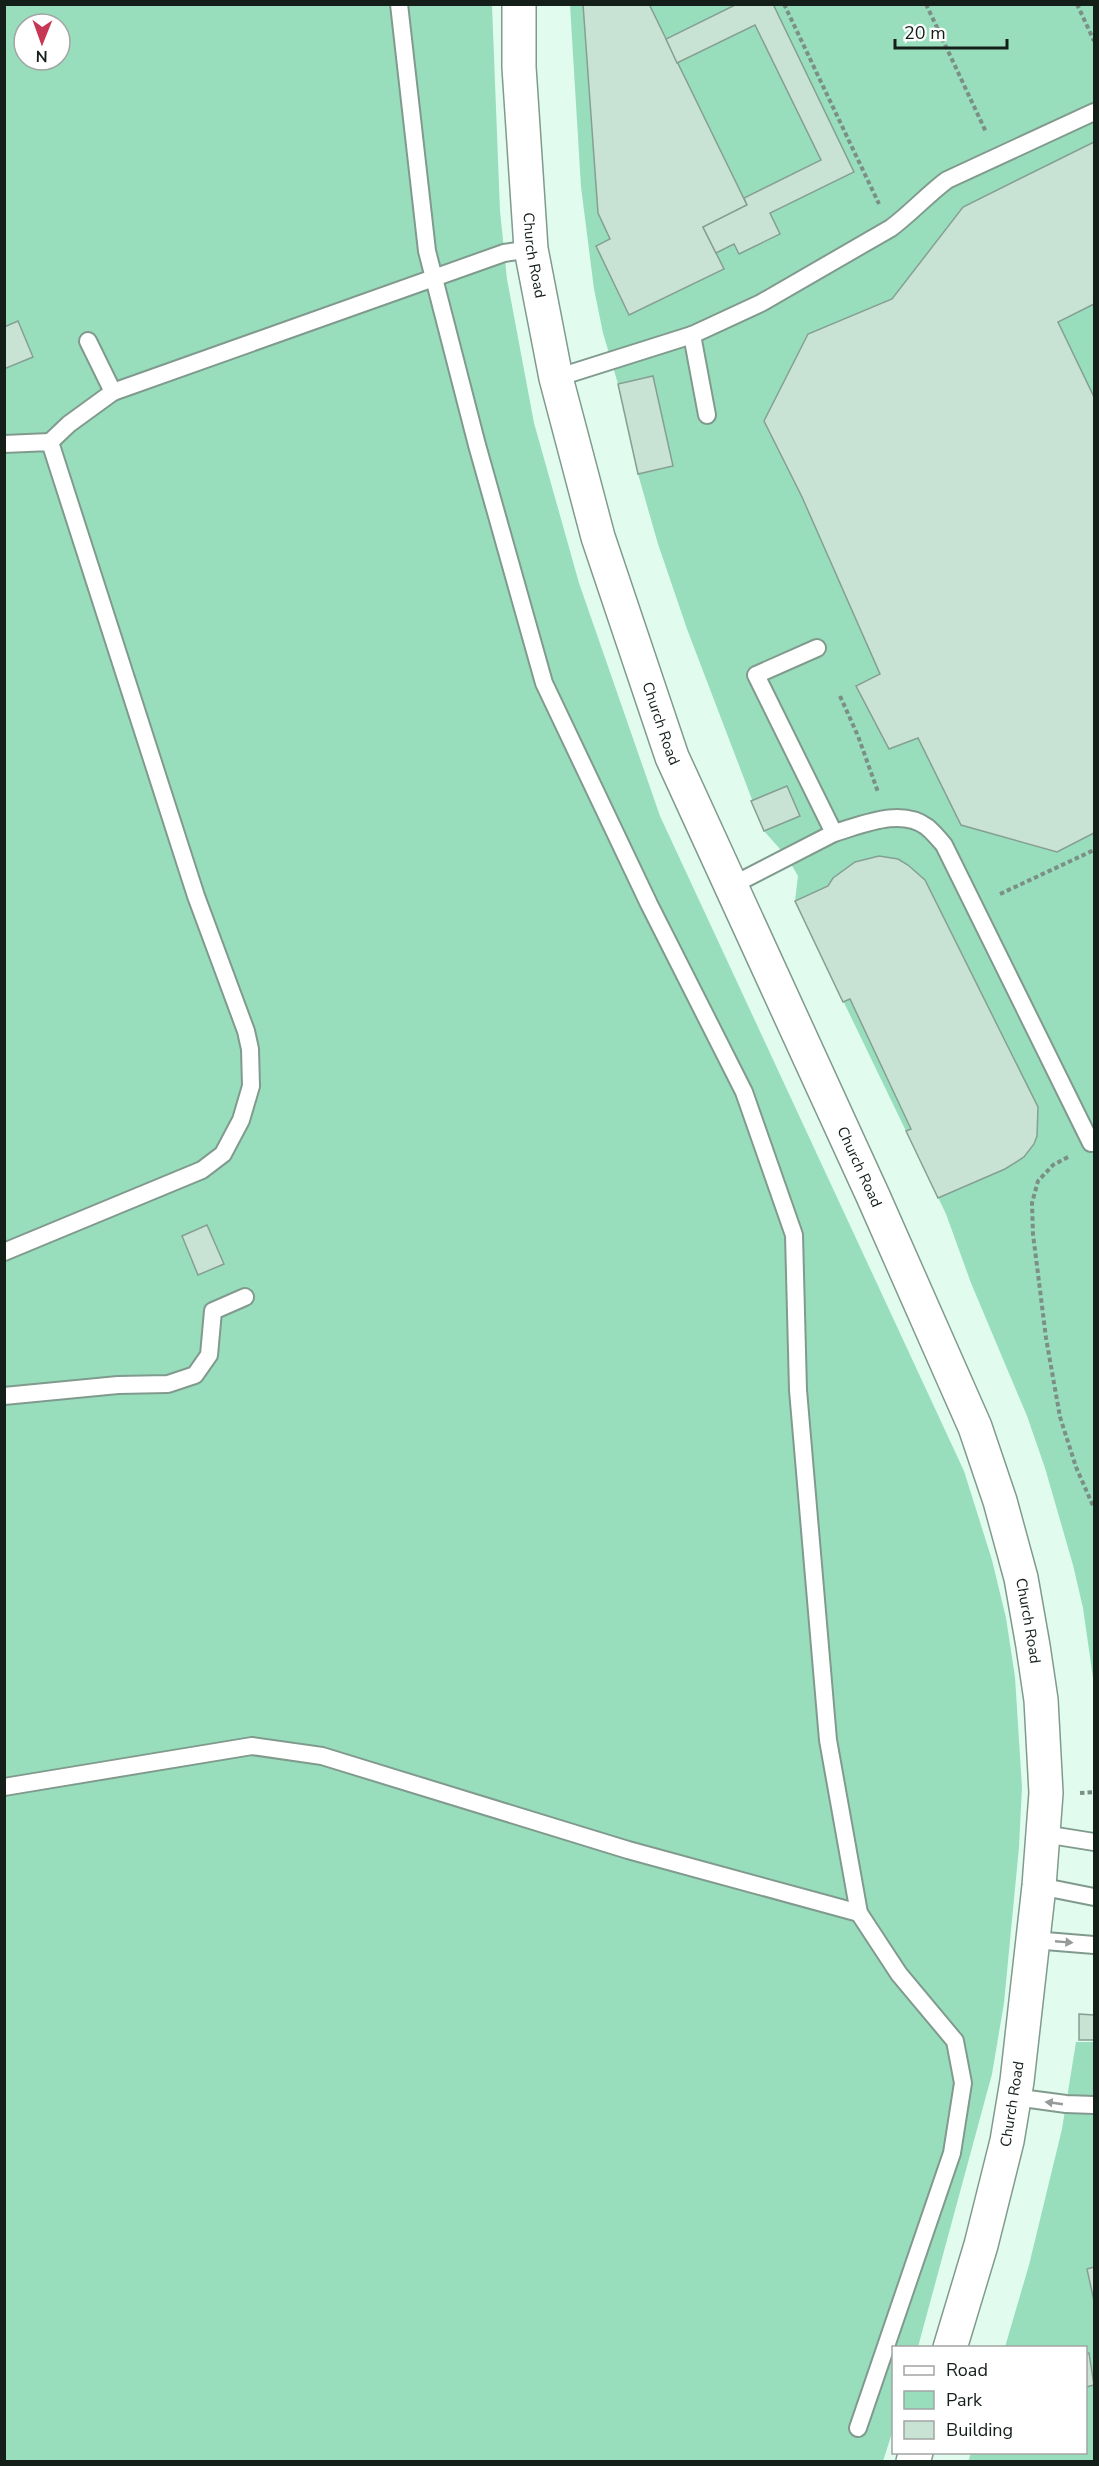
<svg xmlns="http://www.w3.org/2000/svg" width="1099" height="2466" font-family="'Nunito Sans',sans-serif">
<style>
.green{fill:#98debd;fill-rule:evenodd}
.building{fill:#c8e2d4;stroke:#869f93;stroke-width:1.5}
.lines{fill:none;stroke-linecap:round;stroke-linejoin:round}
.lane-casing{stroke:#819a8e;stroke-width:20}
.secondary-casing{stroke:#819a8e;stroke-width:36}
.path{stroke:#7c8f85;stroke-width:4;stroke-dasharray:4.5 3;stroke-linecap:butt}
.lane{stroke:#fff;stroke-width:16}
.secondary{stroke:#fff;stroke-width:33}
.oneway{fill:#969a98}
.labels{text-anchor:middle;stroke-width:5;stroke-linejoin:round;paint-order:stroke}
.street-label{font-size:15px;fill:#151f1a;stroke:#fff}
</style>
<rect width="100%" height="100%" fill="#e1fcee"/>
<g class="green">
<path d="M5 5H492L500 211 507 279 534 423 579 583 660 816 964 1471 992 1560 1006 1618 1015 1677 1022 1787 1019 1847 1004 2003 992 2074 918 2347 894 2348 893 2430 883 2461 5 2462ZM24 24H60V60H24Z"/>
<path d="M570 5H1094V1685L1083 1608 1073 1565 1045 1468 1027 1416 971 1283 946 1214 795 901 798 876 787 857 764 831 687 629 658 544 638 474 618 384 603 333 594 289 581 187Z"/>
<path d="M1076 2042H1094V2461L968 2462 971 2453 1086 2452V2348L1005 2347 1029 2265 1062 2129Z"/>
</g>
<g class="building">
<path d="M583 4H649L747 205 703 227 724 269 629 315 596 246 610 239 598 213Z"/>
<path d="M737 4H773L854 172 770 213 780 234 739 254 734 244 716 253 703 227 747 205 744 198 821 160 755 25 677 63 666 39Z"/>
<path d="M1094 142V304L1058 322 1094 397V833L1057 852 961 825 918 738 889 749 856 686 880 674 802 497 764 421 808 334 892 299 963 207Z"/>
<path d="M18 321 33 357 4 369V327Z"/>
<path d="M653 376 673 466 638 474 618 384Z"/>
<path d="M787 786 800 816 764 831 751 801Z"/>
<path d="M879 856 898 859 908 865 925 880 1038 1107 1037 1136 1034 1144 1024 1157 1005 1169 938 1198 906 1131 911 1129 850 999 843 1002 795 901 828 886 833 878 855 862Z"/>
<path d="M207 1225 224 1264 198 1275 182 1236Z"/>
<path d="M1079 2014 1094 2015V2040H1079Z"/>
<path d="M1094 2267V2301L1087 2269Z"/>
<path d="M1089 2353 1094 2385 1086 2387V2354Z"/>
</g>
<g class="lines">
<defs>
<g id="lane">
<path d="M399 4 427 251 477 445 544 683 649 904 744 1092 794 1235 798 1390 828 1740 859 1913 899 1974 955 2041 963 2083 952 2153 858 2428"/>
<path d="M88 341 113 392"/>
<path d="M556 378 692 335"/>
<path d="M707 415 692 335 761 303 891 228C911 213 927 195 947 180L1094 112"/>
<path d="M50 442 69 424 113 392 504 253 531 249"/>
<path d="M4 444 50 442 196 896 246 1031 250 1049 251 1086 241 1120 223 1154 202 1170 4 1252"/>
<path d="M834 833C862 825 901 807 927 827 933 832 939 839 944 845L1091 1143"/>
<path d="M731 886 834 833 756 675 817 648"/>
<path d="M4 1396 118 1385 168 1384 195 1375 209 1355 213 1311 245 1297"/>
<path d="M4 1787 252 1746 322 1756 628 1850 859 1913"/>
<path d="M1044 1834 1094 1842"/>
<path d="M1039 1886 1094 1897"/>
<path d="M1033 1940 1094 1945"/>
<path d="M1014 2097 1066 2104 1094 2105"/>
</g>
<g id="secondary">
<path id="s1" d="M519 4V67L531 249 556 378 598 537 672 757 873 1196 975 1427 1000 1501 1021 1578 1033 1646 1041 1700 1046 1793 1039 1886 1017 2081 1007 2141 981 2245 950 2348"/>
<path d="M913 2462 916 2452"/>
</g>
</defs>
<use href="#lane" class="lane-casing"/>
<use href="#secondary" class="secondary-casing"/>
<g class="path">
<path d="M784 4 879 204"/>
<path d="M926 4 986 132"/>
<path d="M1077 4 1094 41"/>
<path d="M840 696 858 736 878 792"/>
<path d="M1000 894 1094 850"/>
<path d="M1068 1157 1053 1165 1038 1181 1032 1203 1033 1234 1046 1338 1060 1417 1076 1467 1094 1508"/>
<path d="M1080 1793 1094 1792"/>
</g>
<use href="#lane" class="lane"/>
<use href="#secondary" class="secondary"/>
</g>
<defs><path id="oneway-solid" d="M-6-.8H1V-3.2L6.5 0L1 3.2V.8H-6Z" transform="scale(1.5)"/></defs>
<g class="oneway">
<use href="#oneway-solid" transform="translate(1064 1942) rotate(5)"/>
<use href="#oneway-solid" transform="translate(1054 2103) rotate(-172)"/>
</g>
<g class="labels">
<g class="street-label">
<text dy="5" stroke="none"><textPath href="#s1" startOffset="252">Church Road</textPath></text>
<text dy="5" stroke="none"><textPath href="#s1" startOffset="738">Church Road</textPath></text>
<text dy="5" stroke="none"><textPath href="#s1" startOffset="1224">Church Road</textPath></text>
<text dy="5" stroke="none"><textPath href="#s1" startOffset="1710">Church Road</textPath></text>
<text transform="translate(1012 2104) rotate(-81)" y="5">Church Road</text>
</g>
</g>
<rect width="1099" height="2466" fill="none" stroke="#151f1a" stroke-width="12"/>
<rect x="892" y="2346" width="195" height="108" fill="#ffffff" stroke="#a1a5a3" stroke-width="1.5"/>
<rect x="904" y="2366" width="30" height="9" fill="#ffffff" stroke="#a1a5a3" stroke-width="1.5"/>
<text x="946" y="2376" font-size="18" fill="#151f1a">Road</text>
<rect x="904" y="2391" width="30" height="18" fill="#98debd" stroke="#a1a5a3" stroke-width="1.5"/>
<text x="946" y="2406" font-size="18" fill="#151f1a">Park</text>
<rect x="904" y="2421" width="30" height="18" fill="#c8e2d4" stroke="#a1a5a3" stroke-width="1.5"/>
<text x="946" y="2436" font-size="18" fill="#151f1a">Building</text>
<g transform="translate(42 42) rotate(181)"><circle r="28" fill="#ffffff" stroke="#a1a5a3" stroke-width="1.5"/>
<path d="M0-4.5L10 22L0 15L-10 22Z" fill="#c73754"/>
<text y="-9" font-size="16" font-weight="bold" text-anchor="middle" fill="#151f1a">N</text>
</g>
<path d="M895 39v9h112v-9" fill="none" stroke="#151f1a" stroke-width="3"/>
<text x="904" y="39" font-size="18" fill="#151f1a" stroke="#ffffff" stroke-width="4.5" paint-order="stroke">20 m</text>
</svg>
